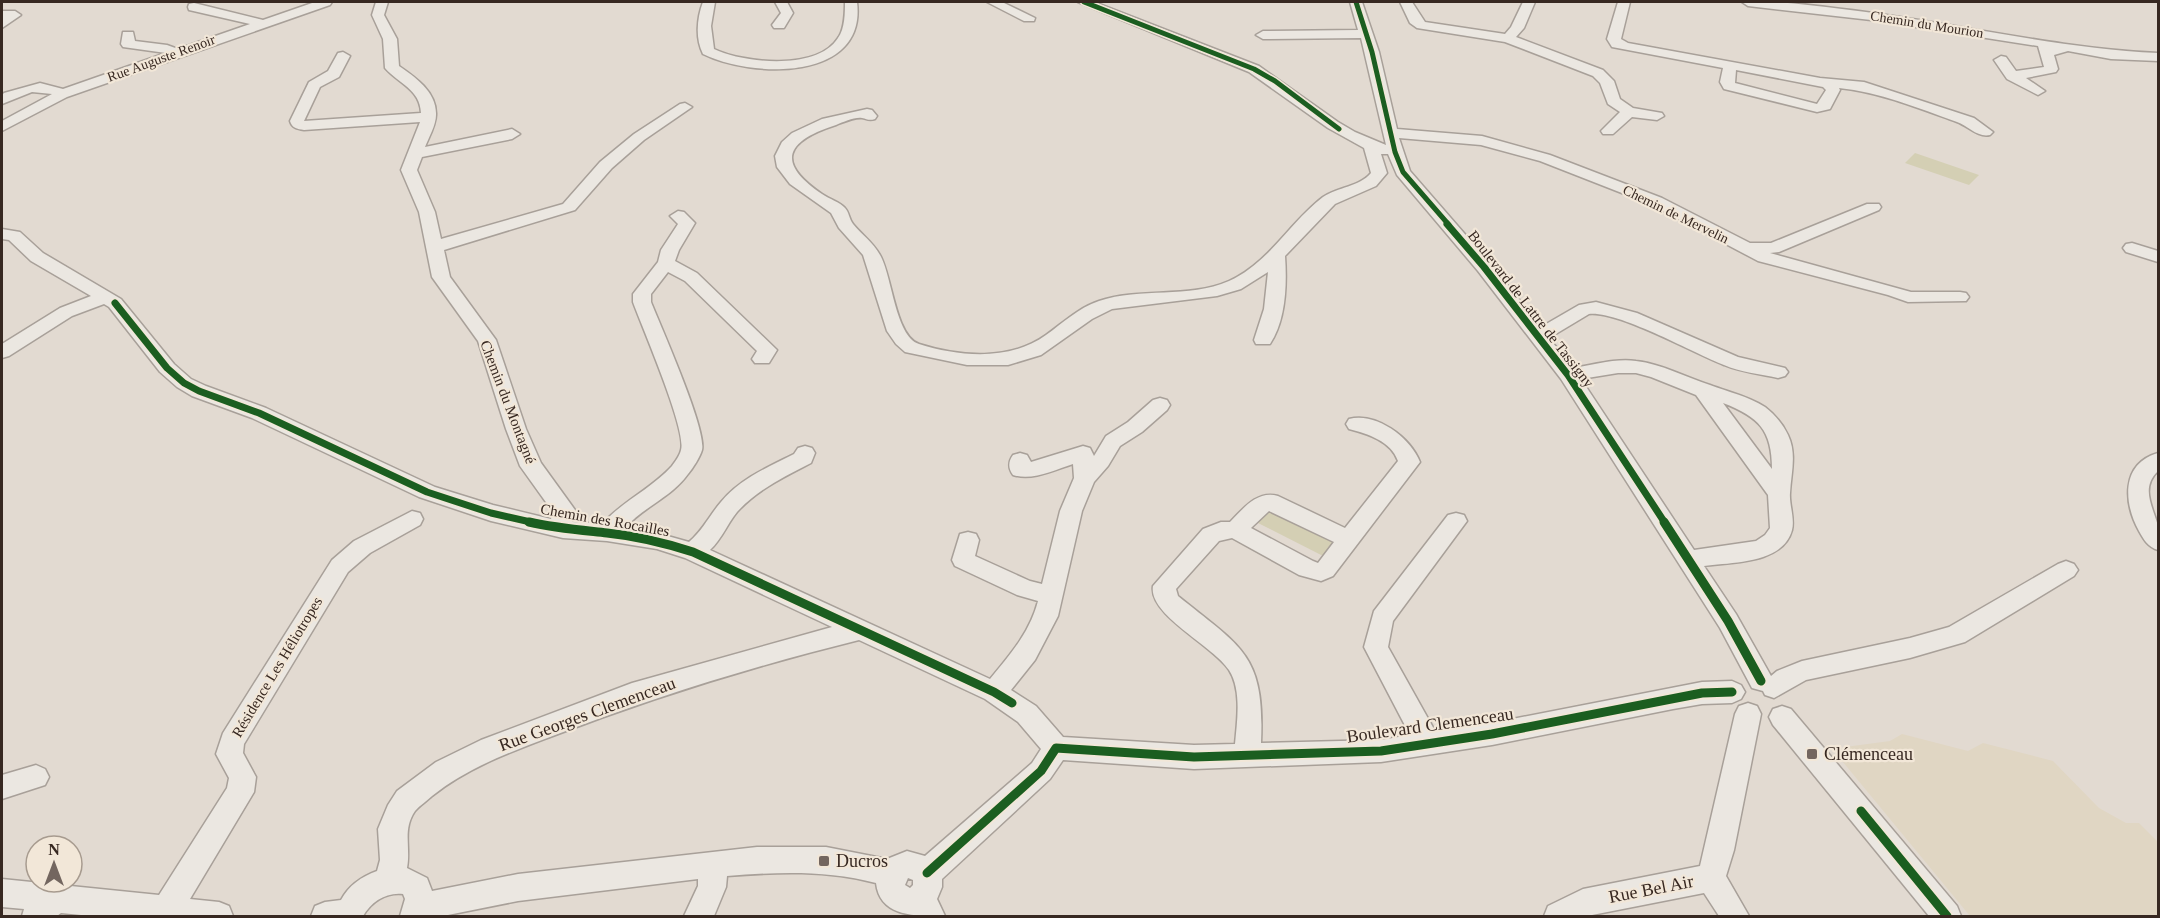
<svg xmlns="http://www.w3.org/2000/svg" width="2160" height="918" font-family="'Times New Roman',serif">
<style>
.farmland{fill:#e0d6c3}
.green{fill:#d4cfb4}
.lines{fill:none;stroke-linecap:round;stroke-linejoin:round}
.minor-casing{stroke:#a8a099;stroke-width:3}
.minor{fill:#ebe7e1;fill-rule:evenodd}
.cycleway-far2-casing{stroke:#f2e7d8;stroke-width:8}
.cycleway-far1-casing{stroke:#f2e7d8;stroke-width:10}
.cycleway-casing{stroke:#f2e7d8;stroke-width:13}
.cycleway-far2{stroke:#1b5e20;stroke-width:5}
.cycleway-far1{stroke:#1b5e20;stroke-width:7}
.cycleway{stroke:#1b5e20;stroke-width:9}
.poi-dot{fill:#73665f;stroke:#f2e7d8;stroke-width:2}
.labels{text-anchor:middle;stroke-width:4.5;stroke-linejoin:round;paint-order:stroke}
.far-street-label{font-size:14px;fill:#372821;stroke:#f2e7d8}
.street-label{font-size:15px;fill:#372821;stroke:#f2e7d8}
.near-street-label{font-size:18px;fill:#372821;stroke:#f2e7d8}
.near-poi-label{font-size:18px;fill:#372821;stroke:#f2e7d8;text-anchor:start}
</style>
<rect width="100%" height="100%" fill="#e2dad1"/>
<path class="farmland" d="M1902 734 1968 751 1983 743 2053 761 2099 808 2126 823H2139L2158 842V916H1970L1838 756 1845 747 1890 741Z"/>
<g class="green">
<path d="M1915 153 1979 175 1969 185 1905 163Z"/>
<path d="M1270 509 1339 543 1327 558 1258 523Z"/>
</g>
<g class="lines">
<defs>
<g id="minor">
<path d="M315 2H332L330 5 67 97 2 131V121L52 94 32 92 2 104V95L4 93 40 83 63 89 166 53 123 47 121 44 123 32H133L135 41 167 45 178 49 250 24 189 10 188 7 189 4 194 3 263 20Z"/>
<path d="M376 2H388L384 15 397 39 399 66C415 77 437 92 436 115 436 125 429 137 425 147L512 129 520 134 512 139 422 157 417 170 435 212 441 239 563 204 600 162 634 134 680 104 685 103 692 107 644 140 612 168 575 210 444 250 450 277 496 340 526 429 541 463 575 510 576 516 572 522 588 523 597 519 605 521C625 500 652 488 672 466 675 462 680 455 681 450 687 430 642 327 633 302V294L658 262 661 250 678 224 670 216 678 211 684 212 695 223 679 250 675 261 697 273 777 350 769 363H755L752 359 757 351 685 281 668 272 651 294V302C661 327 707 430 702 450 700 457 693 468 688 474 672 497 643 507 625 528L657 533 689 542C703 530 709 516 721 502 740 479 768 467 794 454L798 448 805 446 812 448 815 453 811 463C784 477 758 489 737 512 727 524 722 539 710 550L990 679C1010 655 1030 632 1038 601L1017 595 955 566 952 560 960 534 968 532 976 534 979 540 975 556 1030 581 1042 584 1060 511 1074 478 1073 464C1054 470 1033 481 1013 475 1008 468 1008 462 1013 455L1020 453 1027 455 1031 462 1083 446 1090 448 1094 456 1106 436 1128 422 1153 400 1160 398 1167 400 1170 405 1167 410 1142 432 1120 446 1108 466 1094 482 1082 511 1058 616 1035 660 1011 690 1036 706 1063 737 1194 745 1235 744C1237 722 1242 690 1229 670 1214 646 1148 615 1153 586L1203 529 1221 522H1230C1243 509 1257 490 1278 496L1345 528 1398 461C1391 441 1368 434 1349 429L1346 424 1349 419C1376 412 1410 437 1420 462L1333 576 1321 581 1299 575 1232 538 1219 541 1176 589 1178 596C1242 648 1265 654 1261 743L1381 740 1410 735 1364 647 1374 611 1448 515 1456 513 1464 515 1467 521 1393 621 1388 647 1435 731 1492 723 1702 682 1732 681 1741 685 1745 692 1741 699 1732 703 1702 704 1673 709 1492 745 1381 762 1194 769 1063 760 1050 779 942 879V887L937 899 945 916C917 916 880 918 876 883 827 870 777 872 727 876L726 887 714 916H684L698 886V879L518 901 443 916H400L405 899 403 894C386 892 371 902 363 916H311L315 906 325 902 341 900C349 885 361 877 377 871L380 860 378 829 388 805 397 791 436 762 481 740 632 683 832 627 685 558 657 549 607 541 563 538 491 521 419 497 252 418 192 396 177 387 160 372 109 307 104 304 72 316 9 356 2 358V344L60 308 91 296 31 261 9 240 2 239V229L20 232 43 253 121 299 174 364 191 379 206 386 266 408 435 487 493 505 551 519 553 512 520 466 506 429 478 341 432 277 419 212 401 170 420 122 304 130C297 129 292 128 290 121L309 82 328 71 338 53 343 52 350 56 339 77 320 87 304 121 421 113C420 89 399 84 385 68L383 39 372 15ZM1269 511 1334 542 1318 563 1313 561 1251 528ZM859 640 985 699 1018 722 1041 749 1032 763 925 856 907 851 887 859 826 847H757L518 874 432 891 427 878 407 868C411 847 402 830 415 811 420 805 427 801 432 796 467 768 508 753 550 737 651 698 754 666 859 640ZM908 878 913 880V885L910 888 905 885Z"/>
<path d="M703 2H715L711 26 714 49C743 63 817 71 838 38 845 29 845 12 845 2H857C867 82 751 78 703 54 695 38 697 18 703 2Z"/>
<path d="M775 2H787L793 13 784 28H774L772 25 781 13Z"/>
<path d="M987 2H1002L1035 18 1034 21H1024Z"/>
<path d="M1078 2H1094L1259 66 1338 122 1355 132 1386 145 1361 38 1263 39 1256 35 1263 31 1358 30 1350 2H1362L1379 52 1397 129 1482 136 1550 155 1662 198 1750 243H1771L1867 204H1879L1881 207 1879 210 1779 252 1770 253 1911 292H1960L1966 293 1969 297 1966 301 1908 302 1888 295 1758 261 1650 204 1540 161 1481 145 1399 138 1410 171 1490 263 1541 327 1579 305 1596 302 1637 313 1738 357 1785 368 1788 372 1785 376 1778 378C1760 374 1740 372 1724 365 1693 353 1619 311 1589 314L1549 338 1573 368C1593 365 1616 358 1636 361 1662 364 1685 377 1710 385 1728 392 1748 396 1765 407 1774 414 1783 424 1788 435 1797 454 1791 473 1790 493 1789 504 1795 519 1792 530 1783 564 1732 562 1704 566L1736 614 1771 676 1777 671 1802 661 1910 638 1949 627 2058 564 2066 561 2074 564 2078 570 2074 576 1965 642 1910 658 1806 680 1774 698 1765 695 1763 691 1752 688 1720 628 1561 379 1478 271 1397 175 1388 154H1381L1387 173 1376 186 1335 204 1285 256C1287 284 1286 320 1270 344H1256L1254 340 1264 309 1268 272 1241 289 1217 296 1112 309 1092 319 1041 355 1008 365H967L905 352 896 344 887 331 863 255 839 228 831 213 790 184 777 167 775 156 782 142 792 133 822 119 867 109 872 110 877 116 875 119C869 121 867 119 862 118 854 117 844 122 836 125 786 141 775 162 822 194 829 199 840 202 845 208 849 212 849 219 853 224 862 235 873 242 880 255 892 275 895 336 919 344 960 357 1010 361 1046 335 1063 323 1078 308 1099 301 1141 287 1188 299 1229 281 1269 263 1289 223 1323 197 1338 187 1359 187 1371 173L1364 148 1328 128 1249 72ZM1618 373H1636L1651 377 1696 395 1768 495 1770 528 1765 535 1756 541 1694 550 1581 379ZM1723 403C1759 417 1772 430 1772 469Z"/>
<path d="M1400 2H1412L1425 22 1505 34 1511 27 1523 2H1535L1524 28 1516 37 1603 70 1614 81 1620 99 1633 108 1662 113 1664 116 1657 120 1632 117 1613 134H1603L1601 131 1620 112 1608 104 1600 83 1593 76 1505 42 1417 28 1410 23Z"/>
<path d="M1618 2H1630L1621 39 1628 43 1820 78 1864 82 1974 118 1993 132 1990 135C1978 138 1968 126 1957 122 1918 108 1879 92 1839 88L1840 90 1830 109 1817 112 1724 89 1720 82 1723 68 1612 47 1607 39ZM1736 70 1823 87 1826 90 1817 104 1735 83Z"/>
<path d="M1742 2C1774 0 1809 5 1842 9 1947 21 2052 48 2158 53V61L2111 59 2068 51 2054 55 2058 69 2056 72 2026 78 2045 91 2038 95 2007 79 1994 60 2001 56 2006 57 2016 71 2044 67 2038 46 1871 20 1748 6Z"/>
<path d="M2 11H15L21 15 2 28Z"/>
<path d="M2132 243 2158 251V262L2126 252 2123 248 2126 244Z"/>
<path d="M2158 453V471C2140 488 2153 507 2158 526 2160 533 2159 544 2158 550 2148 547 2144 540 2139 531 2124 504 2120 464 2158 453Z"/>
<path d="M412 511 420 513 423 519 420 525 370 553 348 572 244 744 243 753 256 777 254 792 190 899 219 902 229 906 233 916H91L61 913 57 916H22L24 909 2 907V879L159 895 227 788 229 778 216 754 223 733 332 560 354 541Z"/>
<path d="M1748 703 1757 706 1761 714 1734 850 1726 876 1749 916H1719L1704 893 1587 916H1544L1548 906 1583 889 1700 866 1735 714 1739 706Z"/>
<path d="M1782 706 1791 709 1957 906 1961 916H1929L1773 725 1769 717 1773 709Z"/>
<path d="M36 765 45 769 49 777 45 785 2 799V775Z"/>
</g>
</defs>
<use href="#minor" class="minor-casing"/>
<use href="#minor" class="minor"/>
<defs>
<g id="cycleway-far2">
<path d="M1084 2 1254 69 1275 81 1339 129"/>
<path d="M1356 2 1372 52 1395 152 1403 172 1449 225"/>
</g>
<g id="cycleway-far1">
<path d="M1447 224 1484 267 1568 375 1665 523"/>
<path d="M115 303 167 368 184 383 199 391 259 413 427 492 491 513 535 523"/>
</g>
<g id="cycleway">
<path d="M529 522C555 528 580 530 607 533 637 536 665 543 693 552L994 692 1012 703"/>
<path d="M1664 522 1728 621 1761 681"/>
<path d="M1861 811 1947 916"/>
<path d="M927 873 1041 771 1056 748 1194 757 1381 751 1492 734 1702 693 1732 692"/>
</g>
</defs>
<use href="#cycleway-far2" class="cycleway-far2-casing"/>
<use href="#cycleway-far1" class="cycleway-far1-casing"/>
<use href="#cycleway" class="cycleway-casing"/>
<use href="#cycleway-far2" class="cycleway-far2"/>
<use href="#cycleway-far1" class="cycleway-far1"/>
<use href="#cycleway" class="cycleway"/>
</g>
<g class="poi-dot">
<rect x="1806" y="748" width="12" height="12" rx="3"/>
<rect x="818" y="855" width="12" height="12" rx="3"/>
</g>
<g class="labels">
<g class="far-street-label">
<text transform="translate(1927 24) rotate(9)" y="5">Chemin du Mourion</text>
<text transform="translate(161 58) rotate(-20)" y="5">Rue Auguste Renoir</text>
<text transform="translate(1676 214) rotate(26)" y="5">Chemin de Mervelin</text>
</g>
<g class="street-label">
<text transform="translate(1531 309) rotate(52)" y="5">Boulevard de Lattre de Tassigny</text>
<text transform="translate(508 402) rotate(69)" y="5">Chemin du Montagné</text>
<text transform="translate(605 520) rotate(10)" y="5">Chemin des Rocailles</text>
<text transform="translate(277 667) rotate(-59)" y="5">Résidence Les Héliotropes</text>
</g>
<g class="near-street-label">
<text transform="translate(587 714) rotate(-20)" y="6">Rue Georges Clemenceau</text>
<text transform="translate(1430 725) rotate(-8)" y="6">Boulevard Clemenceau</text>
<text transform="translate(1651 889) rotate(-11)" y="6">Rue Bel Air</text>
</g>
<g class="near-poi-label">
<text x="1824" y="760">Clémenceau</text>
<text x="836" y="867">Ducros</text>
</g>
</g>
<rect width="2160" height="918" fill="none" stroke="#372821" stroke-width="6"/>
<g transform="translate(54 864)"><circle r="28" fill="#f2e7d8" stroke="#a79b8f" stroke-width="1.5"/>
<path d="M0-4.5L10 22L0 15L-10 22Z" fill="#73665f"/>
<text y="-9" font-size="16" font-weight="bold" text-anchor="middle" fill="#372821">N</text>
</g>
</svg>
